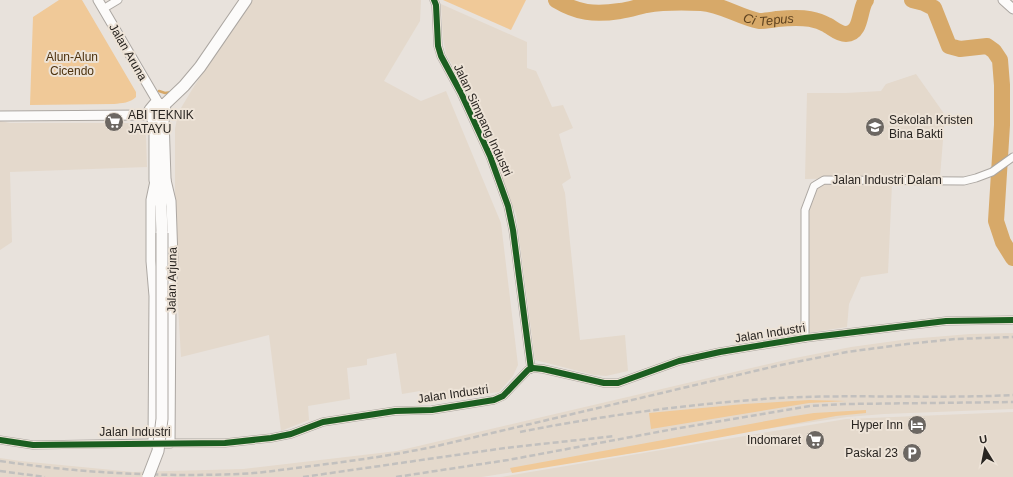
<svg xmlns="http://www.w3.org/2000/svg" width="1013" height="477" font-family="Arial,sans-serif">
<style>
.built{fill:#e4d9cc}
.green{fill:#f0c998}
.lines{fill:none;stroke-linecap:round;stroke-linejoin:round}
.stream{stroke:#d7a969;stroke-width:2.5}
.river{stroke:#d7a969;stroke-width:16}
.minor-casing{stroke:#aca7a2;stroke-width:9}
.tertiary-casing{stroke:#aca7a2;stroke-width:11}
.secondary-casing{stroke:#aca7a2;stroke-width:13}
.minor{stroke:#fcfbfa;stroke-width:7}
.tertiary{stroke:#fcfbfa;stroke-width:9}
.secondary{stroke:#fcfbfa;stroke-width:11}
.rail{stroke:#c2c0be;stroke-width:2.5;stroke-dasharray:6 3;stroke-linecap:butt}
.secondary-bridge-casing{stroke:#aca7a2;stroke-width:13;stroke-linecap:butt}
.secondary-bridge{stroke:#fcfbfa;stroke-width:11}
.cycleway-casing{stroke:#ede3d7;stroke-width:8}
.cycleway{stroke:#1b5e20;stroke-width:6}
.labels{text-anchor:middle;stroke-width:4;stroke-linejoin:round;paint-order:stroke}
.street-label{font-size:12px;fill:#292521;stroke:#ede3d7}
.park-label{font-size:12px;fill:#4d320e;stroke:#ede3d7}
.poi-label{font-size:12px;fill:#292521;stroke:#ede3d7;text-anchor:end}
.water-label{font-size:13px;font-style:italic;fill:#5f4320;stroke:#ede3d7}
</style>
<rect width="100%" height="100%" fill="#e8e2dc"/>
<g class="built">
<path d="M251 0H421L420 21 384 81 421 101 446 91 501 223 518 365 513 376 499 392 421 402 420 391 402 394 396 353 367 359V365L347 368 350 399 308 406 309 420 281 431 269 335 181 357 175 256V129L178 113 193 88Z"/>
<path d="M441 4 527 42V68L536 71 552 107 563 105 573 128 559 134 571 178 562 184 565 193 580 340 625 335 628 371 606 376 594 375 535 360 516 214 470 97 446 54 443 39Z"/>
<path d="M916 74 945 115 940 177 805 179 807 93H846L881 91 886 84Z"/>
<path d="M0 121 10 123H131L141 127 144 131 146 136 147 167 10 172 12 242 0 250Z"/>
<path d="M822 183 892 184 888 273 861 277 849 304 847 327 807 333 808 215 815 189Z"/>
<path d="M1013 333V409L884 414 847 417 744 432 638 452 482 477H0V458L20 461 133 472 243 469 397 451 790 359 851 347 909 339 970 334Z"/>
<path d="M1013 412V477H501L846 419Z"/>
</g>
<g class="green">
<path d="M59 0H82L136 92V97C130 103 122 103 114 104L30 105 33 17Z"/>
<path d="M443 0H526L511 30Z"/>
<path d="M809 400 847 401 809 403 651 429 649 413 744 404Z"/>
<path d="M866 410V413L836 416 658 449 512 473 510 468 788 417 814 413Z"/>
</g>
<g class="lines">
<path class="stream" d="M159 91 165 93 172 92"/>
<g class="river">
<path id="s1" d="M556 0C578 13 594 15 620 11 629 10 637 7 646 5 664 2 682 2 701 3 721 4 739 17 759 21 764 21 771 20 777 19 787 18 799 17 810 19 816 20 822 22 827 25 833 28 838 34 846 34 862 34 859 9 866 0"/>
<path d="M912 0 924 3 934 8 949 46 960 49 987 46 994 51 1000 60 1002 85V125L996 221 1003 242 1013 258"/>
</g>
<defs>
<g id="minor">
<path d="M434 0 436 5 438 46 441 56 461 93 490 156 508 206 513 230 531 369"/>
<path d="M103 9 118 0"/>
<path d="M805 338V210L814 186 824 180 964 181 976 178 992 172 1013 157"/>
<path d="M0 440 33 445 153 443"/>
<path d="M170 443H225L271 438 291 434 323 422 395 411 432 410 494 400 503 396 528 370 533 368 543 369 604 383H618L679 361 720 352 805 338 946 321 1013 320"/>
</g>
<g id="tertiary">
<path d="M98 0 159 104"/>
<path d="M1003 0 1013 9"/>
<path d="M0 116 150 115"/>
<path d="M155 181 151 200V261L154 296 153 443H170L171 301 173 259 171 201 166 180"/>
</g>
<g id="secondary">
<path d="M163 106 184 86 200 67 246 0"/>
<path d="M161 206 155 180V131L153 119 150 115V110L155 104H159L163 106 166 112 163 118 165 179 161 206 162 233"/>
</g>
</defs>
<use href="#minor" class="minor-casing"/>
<use href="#tertiary" class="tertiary-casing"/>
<use href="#secondary" class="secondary-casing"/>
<use href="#minor" class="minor"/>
<use href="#tertiary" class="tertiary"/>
<use href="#secondary" class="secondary"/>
<g class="rail">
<path d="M520 432C605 415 691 404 777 398 856 394 935 399 1013 395"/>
<path d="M0 461C79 473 159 477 239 474 263 473 287 469 311 466 353 461 395 455 437 446L776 366 847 352 907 344 955 339 1013 337"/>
<path d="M0 471 45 477"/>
<path d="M303 477 505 448 615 436"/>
<path d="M396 477 508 460 674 429 810 406 845 404 1013 402"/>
</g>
<defs>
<path id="secondary-bridge" d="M148 477 158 451 162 419V233"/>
</defs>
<use href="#secondary-bridge" class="secondary-bridge-casing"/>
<use href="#secondary-bridge" class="secondary-bridge"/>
<defs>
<g id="cycleway">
<path d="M434 0 436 5 438 46 441 56 461 93 490 156 508 206 513 230 531 369"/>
<path d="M0 440 33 445 225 443 271 438 291 434 323 422 395 411 432 410 494 400 503 396 528 370 533 368 543 369 604 383H618L679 361 720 352 805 338 946 321 1013 320"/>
</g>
</defs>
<use href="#cycleway" class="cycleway-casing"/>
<use href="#cycleway" class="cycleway"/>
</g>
<defs>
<symbol id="supermarket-disc" viewBox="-11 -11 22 22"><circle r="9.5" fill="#6c6762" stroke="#ede3d7"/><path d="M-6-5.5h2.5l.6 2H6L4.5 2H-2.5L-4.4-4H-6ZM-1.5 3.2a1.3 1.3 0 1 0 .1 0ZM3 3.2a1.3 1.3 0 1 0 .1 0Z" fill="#fff"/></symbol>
<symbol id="school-disc" viewBox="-11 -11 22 22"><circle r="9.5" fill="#6c6762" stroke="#ede3d7"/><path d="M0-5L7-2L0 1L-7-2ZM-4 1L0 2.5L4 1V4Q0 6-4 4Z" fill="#fff"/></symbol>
<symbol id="hotel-disc" viewBox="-11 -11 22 22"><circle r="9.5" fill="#6c6762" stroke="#ede3d7"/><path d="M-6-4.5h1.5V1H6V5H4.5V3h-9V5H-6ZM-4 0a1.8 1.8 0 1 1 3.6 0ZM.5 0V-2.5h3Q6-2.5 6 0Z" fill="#fff"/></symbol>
<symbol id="parking-disc" viewBox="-11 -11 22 22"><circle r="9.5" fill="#6c6762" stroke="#ede3d7"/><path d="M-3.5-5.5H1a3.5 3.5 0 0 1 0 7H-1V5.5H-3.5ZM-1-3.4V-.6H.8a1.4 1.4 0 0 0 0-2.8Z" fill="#fff"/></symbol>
</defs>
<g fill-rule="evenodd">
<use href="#supermarket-disc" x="103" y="111" width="22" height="22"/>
<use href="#school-disc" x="864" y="116" width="22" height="22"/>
<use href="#hotel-disc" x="906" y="414" width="22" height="22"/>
<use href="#supermarket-disc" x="804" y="429" width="22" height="22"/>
<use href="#parking-disc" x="901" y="442" width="22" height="22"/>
</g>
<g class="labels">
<g class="street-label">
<text transform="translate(128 52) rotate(60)" y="4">Jalan Aruna</text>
<text transform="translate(483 120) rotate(65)" y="4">Jalan Simpang Industri</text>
<text x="887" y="184">Jalan Industri Dalam</text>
<text transform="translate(172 280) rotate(-89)" y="4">Jalan Arjuna</text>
<text transform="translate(770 333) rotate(-9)" y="4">Jalan Industri</text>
<text transform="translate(453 394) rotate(-8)" y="4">Jalan Industri</text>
<text x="135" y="436">Jalan Industri</text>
</g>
<g class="park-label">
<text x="72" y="61">Alun-Alun<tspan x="72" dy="14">Cicendo</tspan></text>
</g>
<g class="poi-label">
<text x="128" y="119" text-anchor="start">ABI TEKNIK<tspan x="128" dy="14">JATAYU</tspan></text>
<text x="889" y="124" text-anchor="start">Sekolah Kristen<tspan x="889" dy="14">Bina Bakti</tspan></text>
<text x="903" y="429">Hyper Inn</text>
<text x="801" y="444">Indomaret</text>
<text x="898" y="457">Paskal 23</text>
</g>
<g class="water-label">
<text dy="5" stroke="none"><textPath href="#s1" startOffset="219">Ci Tepus</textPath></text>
</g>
</g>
<g transform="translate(985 449) rotate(350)" stroke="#ede3d7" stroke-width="3" paint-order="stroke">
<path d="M0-3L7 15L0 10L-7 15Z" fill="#292521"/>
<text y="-6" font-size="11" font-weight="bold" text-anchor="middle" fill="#292521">U</text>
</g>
</svg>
